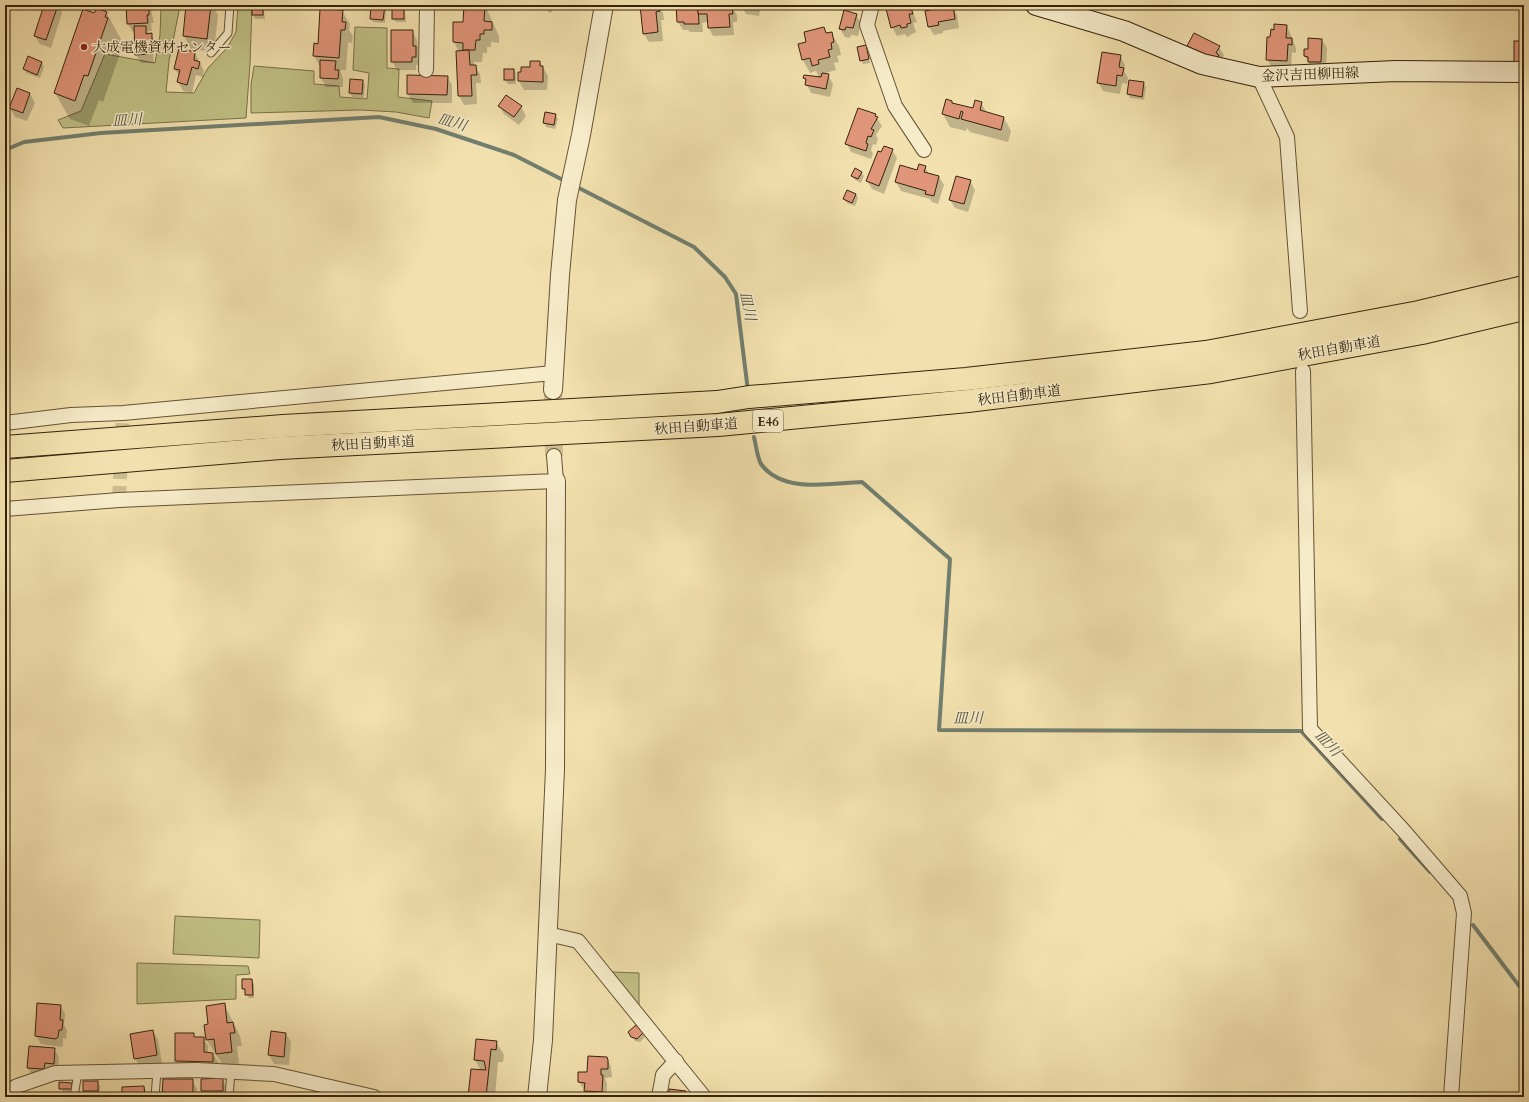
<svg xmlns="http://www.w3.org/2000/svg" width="1529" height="1102" font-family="Cardo,'Noto Serif JP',serif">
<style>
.green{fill:#c1c186;stroke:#7a724a}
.shadow{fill:#0003}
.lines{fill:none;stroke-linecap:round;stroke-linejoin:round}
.stream{stroke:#727f6f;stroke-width:4}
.building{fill:#e1967a;stroke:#34230d}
.minor-tunnel{stroke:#ccbb8e;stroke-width:14;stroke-dasharray:14 7;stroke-linecap:butt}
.tertiary-tunnel{stroke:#ccbb8e;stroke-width:18;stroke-dasharray:18 9;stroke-linecap:butt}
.service-casing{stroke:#645235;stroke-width:9}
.minor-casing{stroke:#645235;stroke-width:16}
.tertiary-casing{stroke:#645235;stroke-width:20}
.secondary-casing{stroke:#34230d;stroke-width:22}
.motorway-casing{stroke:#34230d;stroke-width:24}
.service{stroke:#f7ecca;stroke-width:7}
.minor{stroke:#f7ecca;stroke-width:14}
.tertiary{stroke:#f7ecca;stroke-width:18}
.secondary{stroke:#f7ecca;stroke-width:20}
.motorway{stroke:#f2e1ae;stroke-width:22}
.poi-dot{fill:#8f2418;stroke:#f7ecca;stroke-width:1.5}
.labels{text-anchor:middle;stroke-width:3;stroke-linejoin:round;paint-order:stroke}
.shield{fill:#f7ecca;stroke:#6e5f46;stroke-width:1}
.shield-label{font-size:13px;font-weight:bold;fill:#34230d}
.poi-label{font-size:14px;fill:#34230d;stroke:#f7ecca;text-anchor:start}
.street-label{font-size:14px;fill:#34230d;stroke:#f7ecca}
.water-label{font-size:15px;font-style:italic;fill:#53513e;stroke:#f7ecca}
</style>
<rect width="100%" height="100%" fill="#f2e1ae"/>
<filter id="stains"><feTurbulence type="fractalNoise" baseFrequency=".005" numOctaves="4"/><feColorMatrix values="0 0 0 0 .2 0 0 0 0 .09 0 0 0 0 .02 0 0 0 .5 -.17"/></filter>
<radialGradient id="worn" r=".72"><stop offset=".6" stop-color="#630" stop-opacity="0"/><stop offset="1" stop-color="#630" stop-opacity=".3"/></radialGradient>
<g class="green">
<path d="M238 5H252L250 64 246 118 63 128 58 120 81 111 105 54 155 63 160 35 161 8 180 6 169 61 166 92 194 93 208 68 227 48 236 32Z"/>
<path d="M355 27 387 28V68L399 69 398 97 432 101 429 118 396 112 360 110 251 113V85L254 66 314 71V84L339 86 340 97 367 99 369 73 353 70Z"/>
<path d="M175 916 260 920 259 958 173 954Z"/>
<path d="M137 963 248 966 250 974 236 975V999L137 1004Z"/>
<path d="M612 972 639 973V1006Z"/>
</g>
<g class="shadow">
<path d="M45 5H58L62 13 51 48 40 44 35 36Z"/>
<path d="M127 5H150L154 23H151L152 31H148L156 43 157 51 153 52 154 63H141L136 55 135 32H133L128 24Z"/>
<path d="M187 5H212L218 15 214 52 191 49 184 36Z"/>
<path d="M253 5H263L265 19H255L253 15Z"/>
<path d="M372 5H384L386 9 385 23 373 22 371 19Z"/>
<path d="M393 5H404L406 22H396L393 19Z"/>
<path d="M465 5H485L499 36V43L491 42V47H487V53H483L482 62H474V66L480 74 481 83H476L477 104 464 105 459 96 457 52H459L454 42V23H464Z"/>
<path d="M546 5H552V12L549 13Z"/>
<path d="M649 5H659L663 13 664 20H661L663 41 649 42 644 34Z"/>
<path d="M677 5H702V9H708V5H731L737 15V22H733L734 35 713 36 709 28 708 22 702 23 703 32H690L688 30H683L678 22Z"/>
<path d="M741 5H761L759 16 746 14Z"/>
<path d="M886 5H910L917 22 913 23 916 32 907 37 905 34 897 36 892 27Z"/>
<path d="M1074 5H1083L1081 9Z"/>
<path d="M952 6 957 15 959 28 943 31V33L934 35 929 27 926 11Z"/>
<path d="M342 11 350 24 349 30 353 36 352 43 348 42 346 70H340L343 79V87H326L321 78V68L314 56Z"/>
<path d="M106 12 121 39 120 41 123 45 103 102 99 100 89 126 70 119 55 93 95 15Z"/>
<path d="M856 15 861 23 858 36 851 35 850 38 845 37 840 29Z"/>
<path d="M1287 26 1296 48V53L1292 52 1291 69 1272 68 1267 59 1271 38 1274 31Z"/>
<path d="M824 28 827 34 831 33 839 46 841 55 837 56 839 62 834 63 836 70 822 74 828 75 833 84 830 97 811 93 804 78 819 77 816 71 810 73 803 60 799 45 807 42Z"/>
<path d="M412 31 417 40 420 65H416V70H397L392 61Z"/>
<path d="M1322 40 1327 48 1326 70 1310 65 1305 56Z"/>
<path d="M866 46 870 63 863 64 861 60Z"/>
<path d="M1189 46 1219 47 1224 55 1221 60 1193 54Z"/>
<path d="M195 53 204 71 203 77 196 75 192 93 183 91 178 82 180 77 175 69Z"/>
<path d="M1120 56 1125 65 1124 71 1128 78 1127 84 1122 83 1120 94 1103 91 1098 82Z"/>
<path d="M540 62 548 76 547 90H524L519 81V73Z"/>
<path d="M42 63 44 67 40 78 26 73 24 69Z"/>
<path d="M505 70H514L516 74V84H508L505 80Z"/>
<path d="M447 77 452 85V103H413L408 94Z"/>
<path d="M363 81 365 85 364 98 352 97 350 93Z"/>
<path d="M1143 83 1146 87 1144 100 1130 98 1128 94Z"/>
<path d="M17 89 30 94 35 103 27 121 15 117 10 108Z"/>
<path d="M952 102 953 104 974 109 981 103 987 113 1004 118 1011 131 1008 142 970 132 967 128 966 131 950 127 943 114Z"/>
<path d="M499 106 521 107 526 116 519 125 504 114Z"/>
<path d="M555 115 558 119 555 129 546 127 544 123Z"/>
<path d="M875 115 882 126 876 135 878 139 876 145 873 144 871 150 873 154 871 159 851 152 847 144Z"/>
<path d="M892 150 897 158 884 194 872 189 867 181 882 153Z"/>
<path d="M925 167 929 174 939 177 944 185 938 204 932 202 930 199 901 191 896 182Z"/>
<path d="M861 172 864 176 861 183 855 180 852 176Z"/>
<path d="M970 181 975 190 968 212 955 208 950 200Z"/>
<path d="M856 194 858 198 855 206 847 203 844 199Z"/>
<path d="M251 980 254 984V998H249L243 988Z"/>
<path d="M224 1004 240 1036 242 1046H237L239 1065 224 1067 207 1040 205 1025H209Z"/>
<path d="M60 1005 65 1014 64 1025 67 1030 66 1039 63 1038V1046L61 1047 41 1044 36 1036Z"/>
<path d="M153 1031 158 1040 162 1063 140 1067 135 1058Z"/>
<path d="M272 1032 286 1034 291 1042 289 1065 274 1064 269 1055Z"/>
<path d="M630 1033H643L645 1037 640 1042 635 1041Z"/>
<path d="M193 1034 195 1038H203L208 1046V1053L213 1054 218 1062V1070H181L176 1061Z"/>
<path d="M496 1042 504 1055 503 1062H498L495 1097H469L481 1071 475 1060Z"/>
<path d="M30 1047 54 1049 59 1057 58 1072 33 1077 28 1068Z"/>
<path d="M607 1058 611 1067 612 1077 605 1078 607 1084 606 1097H589L579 1082Z"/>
<path d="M222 1079 227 1088V1097H206L202 1091Z"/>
<path d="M192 1080 197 1089V1097H164Z"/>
<path d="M98 1082 100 1086V1095H86L84 1091Z"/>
<path d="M71 1084 73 1093 63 1092 60 1088Z"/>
<path d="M144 1087 149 1097H123Z"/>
</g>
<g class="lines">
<g class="stream">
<path d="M5 150 24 142 101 133 379 117 436 129 514 155 567 182"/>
<path d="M575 186 694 247 725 277 736 294 748 391"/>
<path d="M754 437C756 445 757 457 761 464 783 494 830 483 862 482L950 559 939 730 1301 731 1382 819"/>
<path d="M1400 839 1430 872"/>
<path d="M1473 925 1520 987 1524 988"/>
</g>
</g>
<g class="building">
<path d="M44 5H58L46 40 34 36Z"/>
<path d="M126 5H147V8H149V15H147L148 23 127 24Z"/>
<path d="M186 5H211L207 39 183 36Z"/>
<rect x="252" y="5" width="11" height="10"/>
<path d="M371 5H385L383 20 370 19Z"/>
<rect x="392" y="5" width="12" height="14"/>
<path d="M464 5H485L484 21 492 22V30H484V34H480V40H476L475 50H463V43L453 42V22H463Z"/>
<path d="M640 5H659L660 11 656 12 658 32 643 34Z"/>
<path d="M676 5H698L699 24H684V22H677Z"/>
<path d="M707 5 732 6 733 14H729L730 27 708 28 707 14H698V8H707Z"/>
<path d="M885 5H910L913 14H909L911 23 907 24V27L901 28 900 25 891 28Z"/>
<path d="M953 5 955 19 938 22 939 25 928 27 925 11Z"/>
<path d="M97 8 107 12 105 17 108 18 88 76 84 75 75 101 54 93 83 9 94 13Z"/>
<path d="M320 9 343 10 342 22H346L345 30H341L339 58 313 56 314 43 318 44Z"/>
<path d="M844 10 857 14 853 28 846 27 845 30 839 29Z"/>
<path d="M1274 24 1287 25 1286 38H1292V45L1288 44 1287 61 1266 60 1267 37H1270L1271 29 1274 30Z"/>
<path d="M134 26H146V34L152 33V43H149V54L135 55Z"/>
<path d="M824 27 826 33 832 32 834 42 831 43 832 49 828 50 830 57 818 60 819 64 812 66 810 58 802 60 798 44 806 42 804 32Z"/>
<path d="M391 30H413V46H416V57H412V62H391Z"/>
<path d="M1194 33 1220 46 1216 53 1219 55 1217 60 1187 46Z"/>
<path d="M1308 38 1322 39 1321 62H1308V57L1304 56V49H1308Z"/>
<rect x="1514" y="41" width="10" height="21"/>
<path d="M866 45 869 59 860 61 857 47Z"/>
<path d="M179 48 195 52 194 60 200 62 198 69 192 67 187 85 177 82 180 70 174 69Z"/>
<path d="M469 50 470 65H476L477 75H471L472 96H458L456 51Z"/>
<path d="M1102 52 1121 55 1119 67 1124 68 1122 76 1117 75 1116 86 1097 83Z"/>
<path d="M28 56 42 62 37 75 23 69Z"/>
<path d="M320 60 336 61 335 70H339L338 79 320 78Z"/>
<path d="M530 61H540V66H543V82L518 81V72H521V67H530Z"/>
<rect x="504" y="69" width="10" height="11"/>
<path d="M822 73 829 74 826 89 805 85 806 79 803 78 804 75 821 77Z"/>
<path d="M407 75 448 76 447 95 407 94Z"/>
<path d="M350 79 363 80 362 94 349 93Z"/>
<path d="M1129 80 1144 82 1142 97 1127 94Z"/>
<path d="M17 88 30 93 23 113 9 108Z"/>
<path d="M506 95 522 106 514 117 498 106Z"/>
<path d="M946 99 952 101V103L973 108 975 100 982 102 980 110 1004 117 1001 130 961 119 963 112 961 111 959 119 942 114Z"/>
<path d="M858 108 876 114 875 116 878 117 871 129 874 130 871 137 868 136 866 143 868 144 866 151 845 144Z"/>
<path d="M545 112 556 114 554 125 543 123Z"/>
<path d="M884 146 893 149 879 186 866 181 878 151 881 152Z"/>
<path d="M919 164 926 166 924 172 939 176 934 196 925 194 926 191 895 182 900 165 917 170Z"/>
<path d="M855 168 862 172 858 179 851 176Z"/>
<path d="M956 176 971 180 964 204 949 200Z"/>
<path d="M847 190 856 194 852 203 843 199Z"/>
<path d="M242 979H252L253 995H245V989H242Z"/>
<path d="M37 1003 61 1005 60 1020H63L62 1030H59L58 1037 56 1039 35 1036Z"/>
<path d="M225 1003 227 1023 233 1022 235 1033H230L232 1052 216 1054 214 1039 206 1040 204 1025 208 1024 206 1006Z"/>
<path d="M636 1025 643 1033 637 1039 631 1037 628 1032Z"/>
<path d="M153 1030 157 1055 134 1059 130 1034Z"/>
<path d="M271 1031 286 1033 284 1057 268 1055Z"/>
<path d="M175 1033H194V1037H204V1052L213 1053V1062L175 1061Z"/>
<path d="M476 1039 497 1041 496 1050 491 1049 486 1097H468L471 1069 486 1070 484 1061 474 1060Z"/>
<path d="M29 1046 55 1048 54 1064 45 1063 44 1069 27 1068Z"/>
<path d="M588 1056 607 1057 608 1060V1069H601V1075H603L602 1092 584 1091 585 1083 578 1082V1072H587Z"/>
<path d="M223 1078V1091H201V1079Z"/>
<path d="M163 1079H193V1097H162Z"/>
<rect x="83" y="1081" width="15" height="10"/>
<path d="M59 1082 72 1083V1089H59Z"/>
<path d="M144 1086 145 1097H122V1087Z"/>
<path d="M669 1089 686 1091 685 1097H669Z"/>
<path d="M33 1093 49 1096V1097H33Z"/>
</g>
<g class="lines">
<path class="minor-tunnel" d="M119 500 123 413"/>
<path class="tertiary-tunnel" d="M553 390 554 456"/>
<defs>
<g id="service">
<path d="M211 53 228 33 230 5"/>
<path d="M74 1097 78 1072"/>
<path d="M155 1097 157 1071"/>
<path d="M229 1097 231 1072"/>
</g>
<g id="minor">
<path d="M872 5 867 25 895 106 924 150"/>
<path d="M426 70 427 5"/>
<path d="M1259 77 1287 137 1300 311"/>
<path d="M1303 371 1310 729 1403 830 1460 896 1464 913 1451 1097"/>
<path d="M5 423 71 415 123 413 553 373"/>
<path d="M5 509 119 500 556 481 554 456"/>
<path d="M548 934 578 941 704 1097"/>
<path d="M5 1094 17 1086 55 1073 197 1070 274 1074 374 1097"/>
<path d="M659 1097 663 1075 676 1061"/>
</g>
<g id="tertiary">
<path d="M553 390 560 275 567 200 581 135 604 5"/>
<path d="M537 1097 543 1040 555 769 556 481"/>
</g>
<path id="secondary" d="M1036 5 1124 31 1202 64 1259 77 1396 71 1524 72"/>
<g id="motorway">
<path d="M5 447 283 426 717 402 749 397 966 379 1206 352 1419 312 1524 287"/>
<path d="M5 471 280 448 718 425 968 401 1211 372 1422 333 1524 309"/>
</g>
</defs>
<use href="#service" class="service-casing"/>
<use href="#minor" class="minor-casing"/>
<use href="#tertiary" class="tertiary-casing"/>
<use href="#secondary" class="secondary-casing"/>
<use href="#motorway" class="motorway-casing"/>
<use href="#service" class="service"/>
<use href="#minor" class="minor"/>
<use href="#tertiary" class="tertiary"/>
<use href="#secondary" class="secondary"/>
<use href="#motorway" class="motorway"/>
</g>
<circle class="poi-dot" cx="84" cy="47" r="4"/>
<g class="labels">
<rect class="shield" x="753" y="410" width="30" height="22" rx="3"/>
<g class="shield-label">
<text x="768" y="426">E46</text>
</g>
<g class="poi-label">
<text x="92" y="52">大成電機資材センター</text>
</g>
<g class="street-label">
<text transform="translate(1310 74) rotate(-2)" y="5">金沢吉田柳田線</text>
<text transform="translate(1339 348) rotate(-10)" y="5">秋田自動車道</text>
<text transform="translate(1019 395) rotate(-7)" y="5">秋田自動車道</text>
<text transform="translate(696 426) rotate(-4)" y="5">秋田自動車道</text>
<text transform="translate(373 443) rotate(-3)" y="5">秋田自動車道</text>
</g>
<g class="water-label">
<text transform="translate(127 120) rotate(-3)" y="5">皿川</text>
<text transform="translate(452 122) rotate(17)" y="5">皿川</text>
<text transform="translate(748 306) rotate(78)" y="5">皿川</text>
<text x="968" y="723">皿川</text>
<text transform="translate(1328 743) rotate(47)" y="5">皿川</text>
</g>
</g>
<rect width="1529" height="1102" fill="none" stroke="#f2e1ae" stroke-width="20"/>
<rect x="6" y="6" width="1517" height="1090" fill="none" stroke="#34230d" stroke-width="2"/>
<rect x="10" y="10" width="1509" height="1082" fill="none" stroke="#34230d"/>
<rect width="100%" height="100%" filter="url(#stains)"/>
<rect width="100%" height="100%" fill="url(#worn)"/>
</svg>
